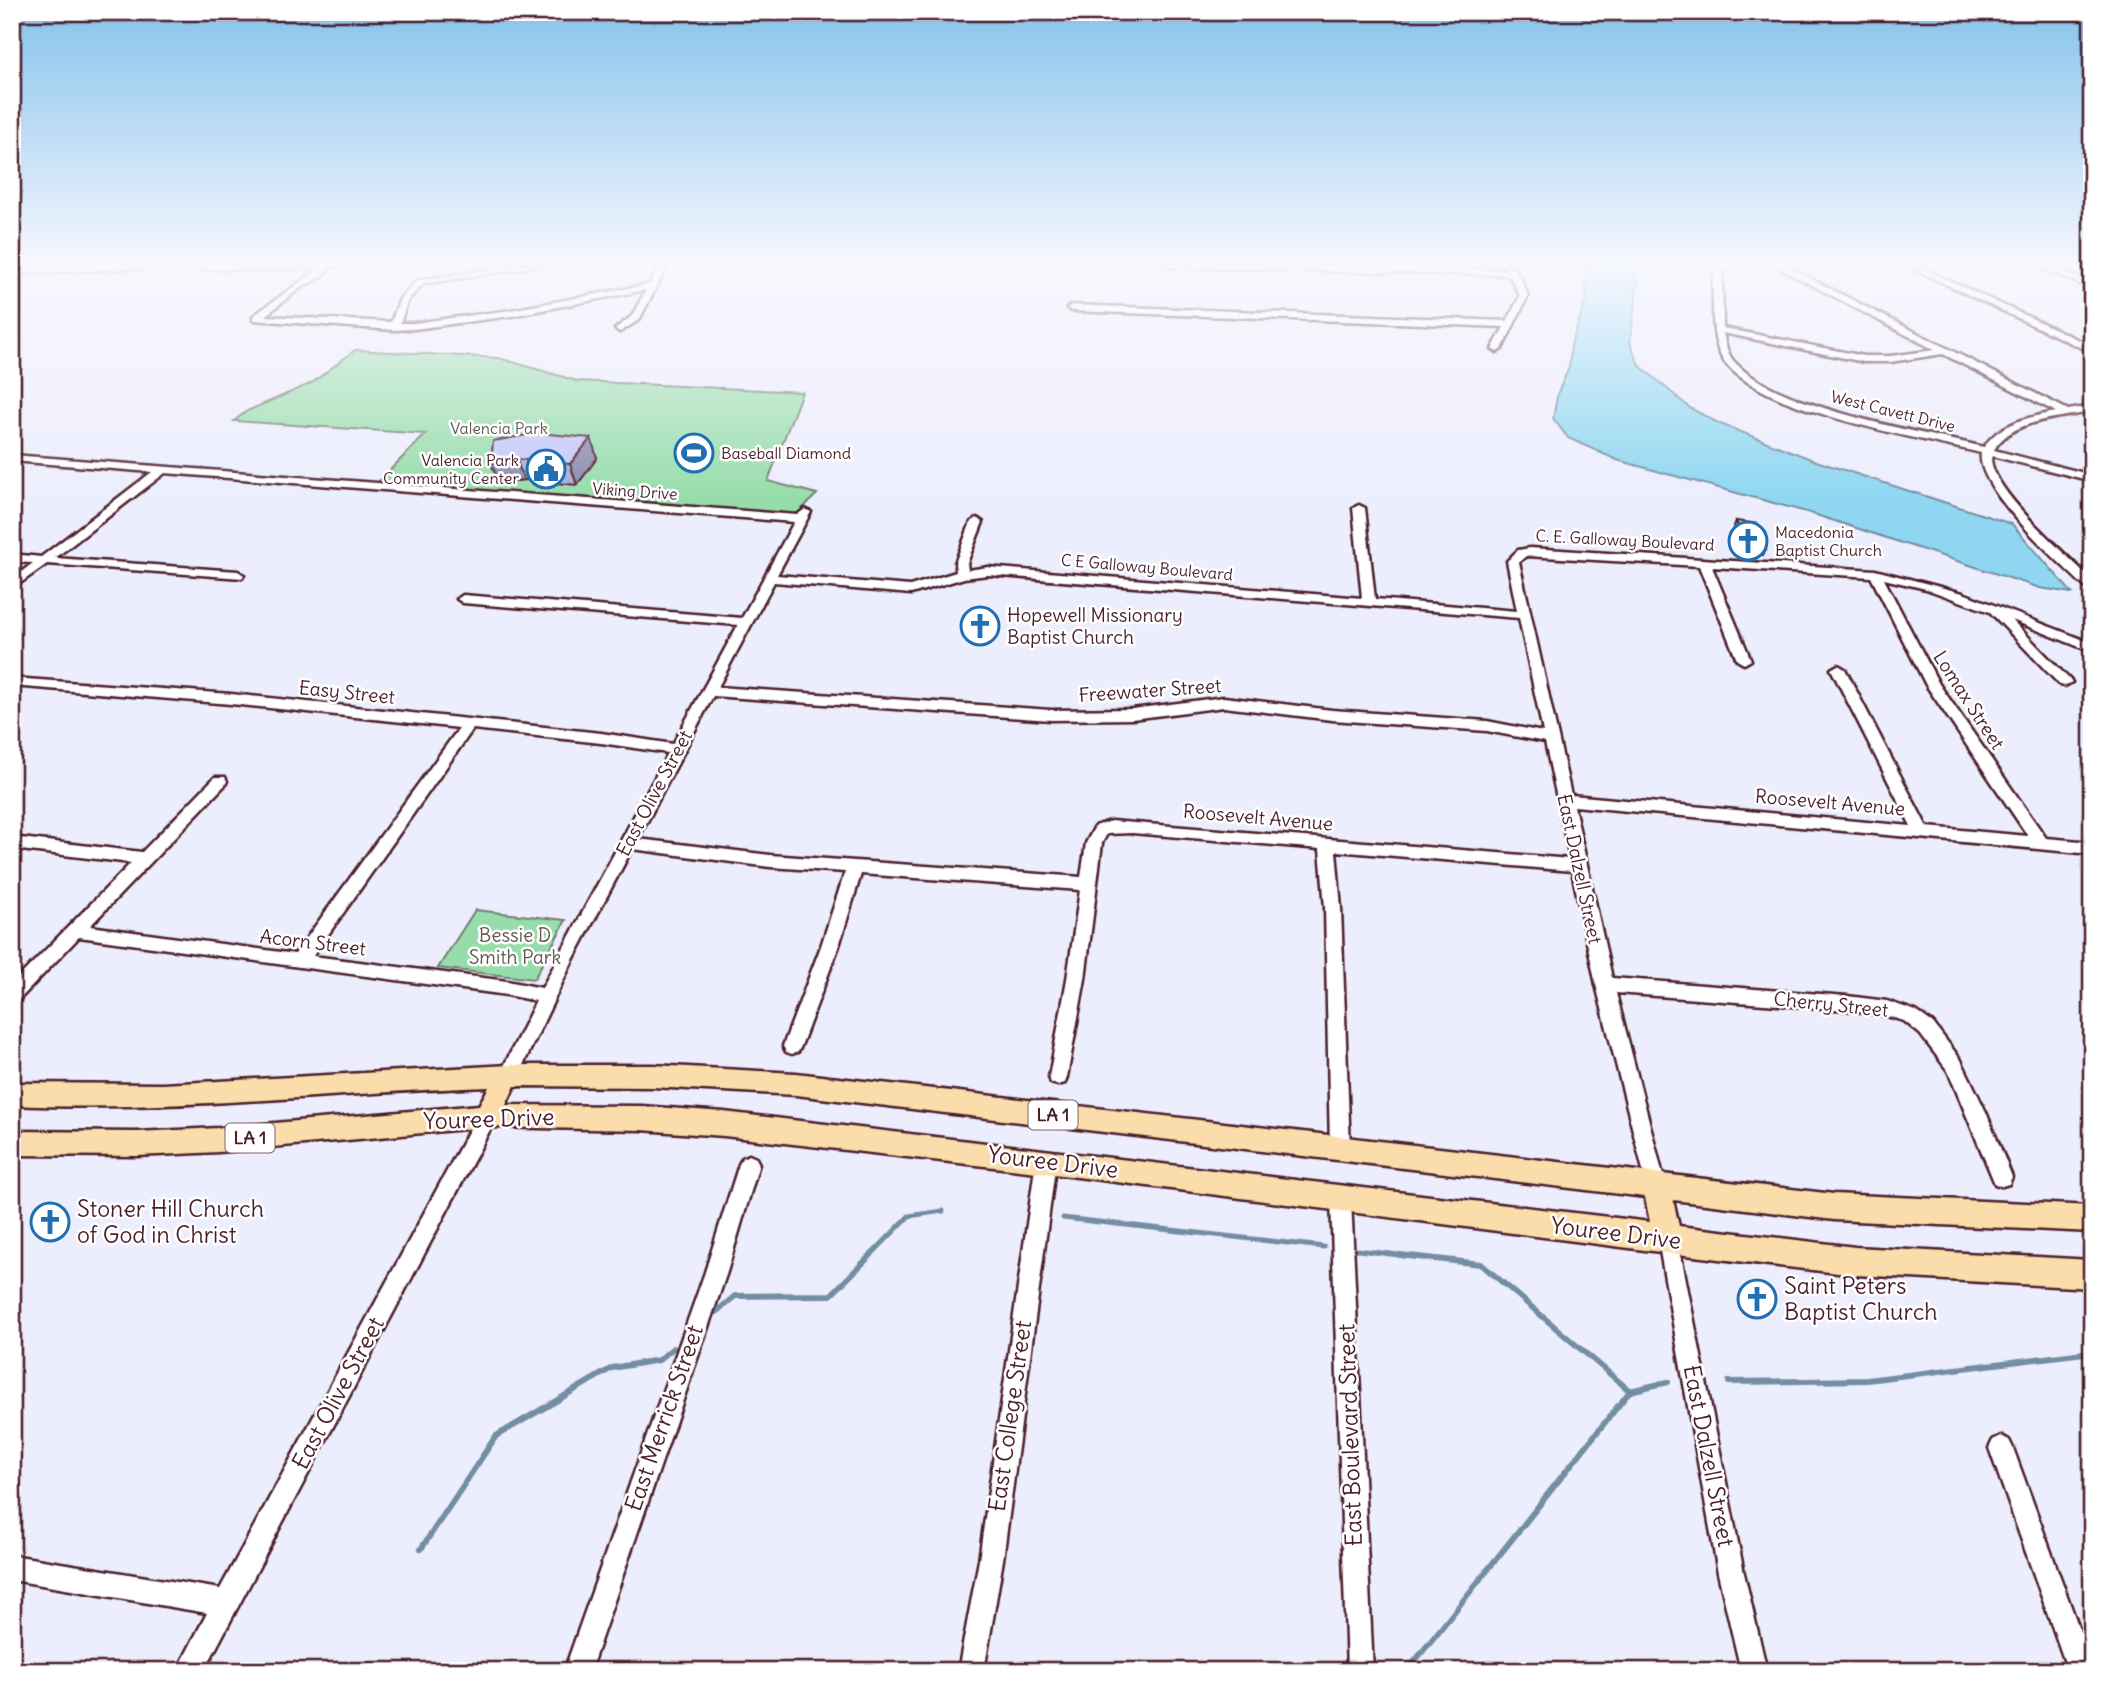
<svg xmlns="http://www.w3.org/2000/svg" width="2104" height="1683" font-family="Delius,sans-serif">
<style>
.green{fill:#97ddab;stroke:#707e6b;stroke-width:2}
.water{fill:#8fd7f1;stroke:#738da2;stroke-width:2}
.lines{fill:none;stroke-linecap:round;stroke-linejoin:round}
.stream-far1{stroke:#738da2;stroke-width:5}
.stream{stroke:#738da2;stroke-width:6}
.minor-casing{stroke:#4a1f2b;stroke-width:5}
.major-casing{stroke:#4a1f2b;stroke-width:5}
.minor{fill:#fff;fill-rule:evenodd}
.major{fill:#faddab;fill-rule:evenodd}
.wall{fill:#a9abd6;stroke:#4a1f2b;stroke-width:2}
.shaded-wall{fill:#898bae;stroke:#4a1f2b;stroke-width:2}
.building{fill:#c4c7f9;stroke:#4a1f2b;stroke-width:2}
.labels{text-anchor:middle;stroke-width:5;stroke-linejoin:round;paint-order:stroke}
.far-street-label{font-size:16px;fill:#4a1f2b;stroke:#fff}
.far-park-label{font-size:16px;fill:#615851;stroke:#fff}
.far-poi-label{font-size:16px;fill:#4a1f2b;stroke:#fff;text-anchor:start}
.shield{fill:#fff;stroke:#80626b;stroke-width:2}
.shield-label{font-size:18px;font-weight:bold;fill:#4a1f2b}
.poi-label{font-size:19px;fill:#4a1f2b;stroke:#fff;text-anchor:start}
.street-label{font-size:19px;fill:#4a1f2b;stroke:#fff}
.park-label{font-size:19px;fill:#615851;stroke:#fff}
.near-street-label{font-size:23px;fill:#4a1f2b;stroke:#fff}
.near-poi-label{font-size:23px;fill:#4a1f2b;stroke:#fff;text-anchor:start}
</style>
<rect width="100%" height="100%" fill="#edeefd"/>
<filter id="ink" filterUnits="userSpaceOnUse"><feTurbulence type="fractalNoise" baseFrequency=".0143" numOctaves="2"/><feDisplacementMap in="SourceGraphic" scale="14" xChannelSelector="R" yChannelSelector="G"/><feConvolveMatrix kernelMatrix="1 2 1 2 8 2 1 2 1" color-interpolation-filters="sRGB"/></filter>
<g filter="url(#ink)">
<g class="green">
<path d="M355 350 499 358 577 381 802 392 768 481 817 494 792 519 373 487 426 434 234 421 247 411 312 383Z"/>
<path d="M475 910 566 920 534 979 438 968Z"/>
</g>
<path class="water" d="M1584 263H1631L1638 281 1630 342 1639 365 1690 408 1718 423 1816 461 2012 524 2072 593 2040 588 1810 513 1617 460 1568 438 1553 418 1558 392 1569 368 1571 345 1587 297Z"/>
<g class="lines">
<g class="stream-far1">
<path d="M1063 1218 1324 1247"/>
<path d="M1358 1250 1415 1257"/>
<path d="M869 1257 909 1216 943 1211"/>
</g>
<g class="stream">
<path d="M1400 1255 1481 1264 1630 1391"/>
<path d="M716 1312 735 1296 831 1295 871 1255"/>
<path d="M1729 1382 1867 1380 2092 1352"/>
<path d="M421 1549 496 1436 612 1368 659 1360 673 1348"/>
<path d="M1407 1671 1630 1391 1668 1382"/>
</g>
<defs>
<g id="minor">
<path d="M138 263H361L357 266 330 267 322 276 300 288 265 316 391 322 400 299 417 280 537 263H555L423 284 408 300 400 323H414L511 310 650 284 661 263H669L639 320 620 332 615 329 632 316 646 290 511 316 414 329 394 330 253 320V316L321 267 255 270 139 268 12 274V268Z"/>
<path d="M1164 263 1506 270 1505 267 1509 264 1518 273 1528 296 1502 349 1497 352 1492 349 1504 327 1071 311 1067 308 1071 305 1507 321 1520 296 1509 275 1167 267Z"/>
<path d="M1726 263H1737L1722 273 1723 328 1864 356H1890L1935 350 1770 263H1780L2068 410 2092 406V412C2061 418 2011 419 1994 450L2092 475V481L1992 456 1991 459C1993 493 2067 554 2092 580V591L2088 590C2062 564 1975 489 1981 453 1920 438 1759 411 1724 361 1713 345 1713 323 1713 304 1713 290 1709 268 1726 263ZM1723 333 1864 362H1890L1943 354 2056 412C2029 417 1999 423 1984 447 1923 432 1770 407 1732 359 1727 352 1725 342 1723 333Z"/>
<path d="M1901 263H1911L2092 346V353Z"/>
<path d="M2032 263H2042L2092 283V289Z"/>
<path d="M12 455 797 515 805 509 811 512 777 575 910 586 956 572 955 563 971 522 977 518 983 522 967 563 968 570 988 567 1362 598 1353 508 1359 505 1365 508 1375 599 1517 611 1507 561 1518 550 1530 548 1875 570 1963 593 2092 643V652L2012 620 2072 682 2065 686 2060 685 1990 612 1926 589 1884 579 1939 684 2046 838 2092 842V854L1574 806 1612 978 1847 996 1887 1001 1916 1011 1933 1023 1961 1060 1986 1112 2012 1177 2009 1184 2002 1186 1995 1184 1948 1071 1920 1034 1904 1021 1887 1016 1847 1010 1616 993 1666 1187 1663 1194 1656 1196 1649 1194 1596 985 1572 871 1336 851 1341 908 1350 1149 1347 1155 1340 1158 1333 1155 1330 1149 1325 908 1320 849 1132 833 1107 834 1102 843 1085 979 1067 1077 1065 1083 1058 1085 1051 1083 1049 1077 1067 979 1080 890 861 874 839 946 801 1046 798 1052 792 1054 786 1052 783 1046 821 946 845 872 770 867 632 849 573 960 515 1082 508 1084 501 1082 499 1076 536 1001 507 995 79 937 18 1001 12 1003V984L131 863 12 849V837L142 852 215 777H225L227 781 225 785 90 926 295 954 459 728 231 704 12 686V678L231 694 601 733 673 744 738 625 463 603 457 599 463 595 742 618 794 522 165 473 55 558 238 571 244 575 242 578 47 564 12 589V579L33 563 12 562V554L41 557 152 472 12 461ZM1526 556 1699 566 1737 660 1744 664 1751 660 1712 567 1871 577 1926 685 2028 836 1927 827 1845 669 1838 665 1831 669 1911 826 1571 795 1519 562ZM988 575 1519 618 1543 732 1487 721 1332 710 1224 697 1132 709 1051 710 718 687 774 582 911 594 964 578ZM713 696 1051 720 1132 719 1224 707 1332 720 1487 731 1545 742 1570 859 1111 821 1095 826 1086 843 1081 877 770 855 638 839ZM473 729 601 743 668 753 542 988 507 981 313 956Z"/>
<path d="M487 1107 494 1110 497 1116 494 1122 204 1671H177L207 1613 12 1580V1555L220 1589 480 1110Z"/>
<path d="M1046 1152 1053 1155 1056 1161 1003 1560 984 1671H958L979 1560 1036 1161 1039 1155Z"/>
<path d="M749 1155 756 1158 759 1164 727 1272 590 1671H564L705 1272 739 1164 742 1158Z"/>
<path d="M1341 1189 1348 1192 1351 1199 1373 1671H1347L1331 1199 1334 1192Z"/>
<path d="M1668 1230 1675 1233 1678 1240 1744 1573 1767 1671H1741L1718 1573 1658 1240 1661 1233Z"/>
<path d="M2001 1436 2009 1440 2013 1448 2092 1664V1671H2068L1989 1448 1993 1440Z"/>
</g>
<path id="major" d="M509 1065H653L796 1073 1834 1194 2092 1206V1232L1834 1220 1673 1200 1679 1226 1855 1247 2092 1260V1288L1855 1275 1668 1253 1046 1173 724 1136 641 1130 487 1127 219 1152 137 1156 12 1155V1131L137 1132 219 1128 479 1105 489 1087C330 1093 172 1112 12 1105V1083L163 1084ZM515 1086 653 1087 796 1095 1645 1197 1650 1222 724 1112 641 1106 506 1105Z"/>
</defs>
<use href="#minor" class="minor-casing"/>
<use href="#major" class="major-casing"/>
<use href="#minor" class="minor"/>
<use href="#major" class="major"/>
</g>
<g class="wall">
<path d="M591 438 597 458 577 485 524 480 499 483 491 463Z"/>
<path d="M1736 521 1766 550 1763 555 1742 553 1734 526Z"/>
</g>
<g class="shaded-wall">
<path d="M591 438 597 458 577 485 570 464Z"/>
<path d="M516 459 524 480 499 483 491 463Z"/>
</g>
<g class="building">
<path d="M539 433 591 438 570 464 516 459 491 463 493 441Z"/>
<path d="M1736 521 1757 524 1766 550 1745 547Z"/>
</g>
</g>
<linearGradient id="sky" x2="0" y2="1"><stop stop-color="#84c2ec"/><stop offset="0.53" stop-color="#f7f7fe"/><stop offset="1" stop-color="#f7f7fe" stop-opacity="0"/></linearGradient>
<rect width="2104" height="498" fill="url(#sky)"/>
<defs>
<symbol id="stadium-ring" viewBox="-11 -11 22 22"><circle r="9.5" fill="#fff" stroke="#1f6fb2" stroke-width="1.5"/><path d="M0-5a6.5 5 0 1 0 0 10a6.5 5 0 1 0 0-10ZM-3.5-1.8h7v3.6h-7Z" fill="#1f6fb2"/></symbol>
<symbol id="civic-ring" viewBox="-11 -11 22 22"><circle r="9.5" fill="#fff" stroke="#1f6fb2" stroke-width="1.5"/><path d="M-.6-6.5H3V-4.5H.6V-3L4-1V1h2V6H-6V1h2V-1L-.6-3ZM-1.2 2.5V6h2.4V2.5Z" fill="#1f6fb2"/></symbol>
<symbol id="church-ring" viewBox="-11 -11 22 22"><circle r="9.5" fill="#fff" stroke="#1f6fb2" stroke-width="1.5"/><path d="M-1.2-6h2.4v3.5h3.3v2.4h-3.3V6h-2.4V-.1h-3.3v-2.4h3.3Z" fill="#1f6fb2"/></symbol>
</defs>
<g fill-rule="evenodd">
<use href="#stadium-ring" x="672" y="431" width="44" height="44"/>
<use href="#civic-ring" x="524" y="447" width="44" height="44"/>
<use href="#church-ring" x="1726" y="519" width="44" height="44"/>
<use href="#church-ring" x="958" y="604" width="44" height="44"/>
<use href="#church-ring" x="28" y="1200" width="44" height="44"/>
<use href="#church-ring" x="1735" y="1277" width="44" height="44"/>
</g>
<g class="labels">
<g class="far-street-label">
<text transform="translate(1893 411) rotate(14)" y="6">West Cavett Drive</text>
<text transform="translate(635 491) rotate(4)" y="6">Viking Drive</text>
<text transform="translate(1625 540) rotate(3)" y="6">C. E. Galloway Boulevard</text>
<text transform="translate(1147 567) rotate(5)" y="6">C E Galloway Boulevard</text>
</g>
<g class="far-park-label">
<text x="499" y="434">Valencia Park</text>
</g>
<g class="far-poi-label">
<text x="721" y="459">Baseball Diamond</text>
<text x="519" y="466" text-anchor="end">Valencia Park<tspan x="519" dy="18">Community Center</tspan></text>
<text x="1775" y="538">Macedonia<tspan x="1775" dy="18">Baptist Church</tspan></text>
</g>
<g class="shield">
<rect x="1028.5" y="1100.5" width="49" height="29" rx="5"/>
<rect x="225.5" y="1123.5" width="49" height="29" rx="5"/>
</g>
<g class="shield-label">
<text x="1053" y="1121">LA 1</text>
<text x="250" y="1144">LA 1</text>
</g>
<g class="poi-label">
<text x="1007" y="622">Hopewell Missionary<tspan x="1007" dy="22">Baptist Church</tspan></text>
</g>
<g class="street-label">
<text transform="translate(1150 690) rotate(-4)" y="7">Freewater Street</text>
<text transform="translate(347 692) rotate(6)" y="7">Easy Street</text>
<text transform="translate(1969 700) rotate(57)" y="7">Lomax Street</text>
<text transform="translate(654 793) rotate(-62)" y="7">East Olive Street</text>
<text transform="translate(1830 802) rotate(5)" y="7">Roosevelt Avenue</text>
<text transform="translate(1258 817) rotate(5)" y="7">Roosevelt Avenue</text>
<text transform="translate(1580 869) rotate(78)" y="7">East Dalzell Street</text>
<text transform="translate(313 942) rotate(7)" y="7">Acorn Street</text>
<text transform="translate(1831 1004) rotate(6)" y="7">Cherry Street</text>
</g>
<g class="park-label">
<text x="515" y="942">Bessie D<tspan x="515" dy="22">Smith Park</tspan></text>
</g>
<g class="near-street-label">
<text transform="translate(489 1119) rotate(-2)" y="8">Youree Drive</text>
<text transform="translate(1053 1162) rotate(7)" y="8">Youree Drive</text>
<text transform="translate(1616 1233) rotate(7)" y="8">Youree Drive</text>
<text transform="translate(338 1393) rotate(-62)" y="8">East Olive Street</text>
<text transform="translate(1010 1416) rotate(-82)" y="8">East College Street</text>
<text transform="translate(664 1418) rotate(-71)" y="8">East Merrick Street</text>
<text transform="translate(1350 1435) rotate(-92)" y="8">East Boulevard Street</text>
<text transform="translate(1709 1456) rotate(79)" y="8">East Dalzell Street</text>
</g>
<g class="near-poi-label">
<text x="77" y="1217">Stoner Hill Church<tspan x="77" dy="26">of God in Christ</tspan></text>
<text x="1784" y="1294">Saint Peters<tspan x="1784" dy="26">Baptist Church</tspan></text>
</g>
</g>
<rect width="2104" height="1683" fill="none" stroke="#fff" stroke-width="42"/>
<rect x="21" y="21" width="2062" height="1641" fill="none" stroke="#4a1f2b" stroke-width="2.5" filter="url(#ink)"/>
</svg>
